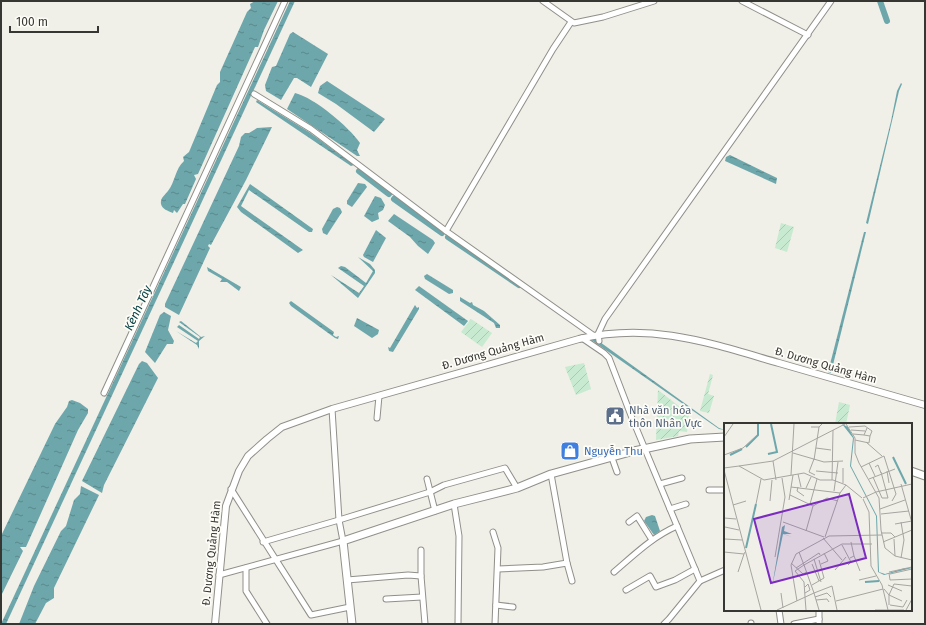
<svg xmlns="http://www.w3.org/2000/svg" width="926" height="625" font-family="'Fira Sans',sans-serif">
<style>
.garden{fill:url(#garden-furrows)}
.water{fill:url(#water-ripples)}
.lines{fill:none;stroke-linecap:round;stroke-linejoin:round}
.canal{stroke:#6da7ab;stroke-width:6}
.minor-casing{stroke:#908f89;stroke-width:7}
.tertiary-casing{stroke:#908f89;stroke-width:8}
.secondary-casing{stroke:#908f89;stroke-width:9}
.minor{stroke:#fff;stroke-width:5}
.tertiary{stroke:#fff;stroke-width:6}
.secondary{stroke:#fff;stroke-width:7}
.labels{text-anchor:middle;stroke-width:3.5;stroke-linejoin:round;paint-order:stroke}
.street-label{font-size:11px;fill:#363633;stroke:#fdfcf6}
.service-label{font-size:11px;fill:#4e5e75;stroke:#fdfcf6;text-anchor:start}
.shop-label{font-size:11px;fill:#366cbe;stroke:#fdfcf6;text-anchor:start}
.water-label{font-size:12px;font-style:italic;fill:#0b4346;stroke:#fdfcf6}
.inset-river{fill:none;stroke:#6da7ab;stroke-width:2}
.inset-road{fill:none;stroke:#a6a5a0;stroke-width:1}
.view{fill:#7b2cbf;fill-opacity:0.15;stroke:#7b2cbf;stroke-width:2}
.inset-edge{fill:none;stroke:#363633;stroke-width:2}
</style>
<defs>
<pattern id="garden-furrows" width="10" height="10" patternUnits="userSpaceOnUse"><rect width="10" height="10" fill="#c7ead0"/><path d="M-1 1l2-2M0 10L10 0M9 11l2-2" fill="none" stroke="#acc9b3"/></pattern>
<pattern id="water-ripples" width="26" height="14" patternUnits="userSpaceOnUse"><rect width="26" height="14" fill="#6da7ab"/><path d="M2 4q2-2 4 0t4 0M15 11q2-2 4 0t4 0" fill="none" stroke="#5a898c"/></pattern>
</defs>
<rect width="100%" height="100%" fill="#f0efe8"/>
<g class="garden">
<path d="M781 223 794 227 787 252 775 248Z"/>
<path d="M471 319 492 333 482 347 461 332Z"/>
<path d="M584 363 591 389 576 395 565 367Z"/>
<path d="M710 374 713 375 708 394 714 396 709 413 700 411Z"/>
<path d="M658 390 689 414 687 432 679 431 678 436 656 440Z"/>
<path d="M839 402 850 405 846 424H835Z"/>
</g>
<g class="water">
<path d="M255 1H278L264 30 258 47H255L198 174 194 175 196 179 185 204H183L177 213 174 210 173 213C168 211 162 209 161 204 160 198 165 195 168 191 175 182 175 169 184 161L183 157 189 152 217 85 220 82V72L247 12 251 8 250 4Z"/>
<path d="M290 1H295L6 624H1Z"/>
<path d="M293 32 328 54 311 87 297 78H294L281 100 266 91 265 85 272 67 276 66 290 34Z"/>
<path d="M327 81 385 119 374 132 336 104 318 93 320 86Z"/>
<path d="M901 83 902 84 899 91 868 224 866 223 891 121 897 91Z"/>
<path d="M295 93C315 98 349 127 360 143L357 150 360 156H357L287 109Z"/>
<path d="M257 100 309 132 354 165 351 166 256 102Z"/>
<path d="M272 127 246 180 211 245 209 244 208 246 210 248 179 315 165 307V304L239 146 241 137 245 133H249L257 128Z"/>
<path d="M730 155 777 178 776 184 725 161 726 157Z"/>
<path d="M358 183 365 184 367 187 352 207 347 204V201Z"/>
<path d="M250 184 313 229 312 232H309L249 190 241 206 303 250 298 253 241 212 237 207Z"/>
<path d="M375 196 381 198 385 205 383 210 378 213 379 219 372 222 364 216Z"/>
<path d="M337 207 340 208 342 212 327 235 323 233 322 229 333 209Z"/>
<path d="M394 214 433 240 435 243 428 254 418 246 410 237 388 221Z"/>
<path d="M376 230 386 238 373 262 364 257 363 255Z"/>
<path d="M864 232H866L831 373 828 372Z"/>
<path d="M358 257 370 264 375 270V273L358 298 331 275 359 293 364 286 338 268 341 266 345 267 366 283 373 271Z"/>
<path d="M207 267 241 287 239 291 227 282H220L222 279 208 271Z"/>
<path d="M427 274 453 290V293L449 294 425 279 424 276Z"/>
<path d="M419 286 468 321 464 326 415 290Z"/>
<path d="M460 297 470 303 472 302 473 305 484 311 500 325V328H496L494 323 460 301Z"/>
<path d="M291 301 334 332 333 335 336 337 339 336 338 339 335 338 291 306 289 303Z"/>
<path d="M415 305 417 308 419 307V309L393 352 389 351 388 347 390 348Z"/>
<path d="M164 312 171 316 168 330 174 341 173 344H167L155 363 145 352 160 315Z"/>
<path d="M357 318 379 330 378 334 372 338 354 326Z"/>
<path d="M181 321 201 337 205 336 199 341V349L197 345 176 331 196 343 198 341 177 327 179 325 199 339 200 337 179 322Z"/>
<path d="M593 337 719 428 725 430 719 429 590 339Z"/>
<path d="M142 361 147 363 158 378 104 485 102 493 82 481 139 364Z"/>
<path d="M72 400 80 403 88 409V413L78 430 26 547H20L23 551 1 596V536L55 424 67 407 69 401Z"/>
<path d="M81 486 99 495 54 588V598L46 603 35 624H19L34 586 61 531 66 526 74 500 80 494Z"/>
<path d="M652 515 655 516 660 531 654 535 644 521 646 517Z"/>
</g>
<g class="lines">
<g class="canal">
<path d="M880 1 887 21"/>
<path d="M359 171 389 194"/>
<path d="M394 199 442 233"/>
<path d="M448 237 519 285"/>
</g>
<defs>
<g id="minor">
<path d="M543 1 574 23 603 17 654 1"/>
<path d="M742 1 808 35"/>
<path d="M254 94 311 129 446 231 593 335"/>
<path d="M446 231 553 49 571 22"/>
<path d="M582 338 604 353 609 358 632 418 700 581"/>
<path d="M599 341 598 334 605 319 831 1"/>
<path d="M104 393 285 1"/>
<path d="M377 418 379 396"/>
<path d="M612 458 617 472"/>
<path d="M427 479 435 511"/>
<path d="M660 484 682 478"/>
<path d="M231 489 311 615 350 607"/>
<path d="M709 490H725"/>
<path d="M454 504 459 536 458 624"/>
<path d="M670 509 686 504"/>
<path d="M629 522 637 516 652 540"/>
<path d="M493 532 498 548 495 624"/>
<path d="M263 542 339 520 430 492 444 485 505 468 517 488"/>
<path d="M421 550V576L425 624"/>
<path d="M567 563 572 581"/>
<path d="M246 568V591L267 624"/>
<path d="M498 569 543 567 567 563 551 474"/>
<path d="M614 572C634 555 652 537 677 526"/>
<path d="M219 575 343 541 339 520 332 409"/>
<path d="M347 580 408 575 421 576"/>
<path d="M626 590 650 576 656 587 675 580 695 569"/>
<path d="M386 599 422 597"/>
<path d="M496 605 513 607"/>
<path d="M779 610 781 624"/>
<path d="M819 610V624"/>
<path d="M751 623V624"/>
<path d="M664 624 669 619 700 581 725 570"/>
<path d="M794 624 819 619"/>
</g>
<path id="tertiary" d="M215 624 226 506 239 471 248 456 267 439 282 427 332 409 579 339C652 322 710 343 779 363 828 377 876 391 925 405"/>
<g id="secondary">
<path d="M911 471 925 476"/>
<path d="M352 624 343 541 454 504 517 488 551 474 634 451 690 439 725 437"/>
</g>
</defs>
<use href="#minor" class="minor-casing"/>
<use href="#tertiary" class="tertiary-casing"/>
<use href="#secondary" class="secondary-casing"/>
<use href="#minor" class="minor"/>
<use href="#tertiary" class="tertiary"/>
<use href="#secondary" class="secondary"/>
</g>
<defs>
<symbol id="civic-square" viewBox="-11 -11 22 22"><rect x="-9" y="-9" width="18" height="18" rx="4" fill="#5c6f8a" stroke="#fdfcf6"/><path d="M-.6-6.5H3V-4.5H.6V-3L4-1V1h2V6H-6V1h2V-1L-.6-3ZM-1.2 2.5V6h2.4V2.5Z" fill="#fff"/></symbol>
<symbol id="shop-square" viewBox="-11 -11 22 22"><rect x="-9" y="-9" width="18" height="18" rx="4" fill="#3f7fe0" stroke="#fdfcf6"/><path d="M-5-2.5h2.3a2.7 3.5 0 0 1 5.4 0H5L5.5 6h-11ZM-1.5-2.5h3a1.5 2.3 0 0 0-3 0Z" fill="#fff"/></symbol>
</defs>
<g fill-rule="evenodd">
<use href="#civic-square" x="604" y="405" width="22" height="22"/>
<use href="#shop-square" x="559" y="440" width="22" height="22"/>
</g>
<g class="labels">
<g class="street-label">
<text transform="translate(493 351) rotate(-16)" y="4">Đ. Dương Quảng Hàm</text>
<text transform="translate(826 365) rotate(16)" y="4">Đ. Dương Quảng Hàm</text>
<text transform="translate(211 553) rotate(-84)" y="4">Đ. Dương Quảng Hàm</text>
</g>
<g class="service-label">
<text x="629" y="414">Nhà văn hóa<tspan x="629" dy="13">thôn Nhân Vực</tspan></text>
</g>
<g class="shop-label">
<text x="584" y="455">Nguyễn Thu</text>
</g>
<g class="water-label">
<text transform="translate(138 308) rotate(-65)" y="4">Kênh Tây</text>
</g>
</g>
<g transform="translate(724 423)">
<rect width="188" height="188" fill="#f0efe8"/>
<path d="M118 1 124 4 130 15 127 43 153 93 155 149 161 151 181 145H188L160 152 154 149 152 93 126 43 129 15ZM61 102 60 108 68 111H60L68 114 59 111 48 164 58 104Z" fill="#6da7ab"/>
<path class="inset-river" d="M22 24 34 12V1M44 31 53 29 47 1M6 32 18 26M169 34 182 61M22 125 32 81M141 159 155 158"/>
<path class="inset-road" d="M122 1 131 15V30L135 40 155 75 157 107 161 125 171 133 188 137M87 4H95L98 1M125 4 141 3 148 8 146 13M127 7 141 8M129 11 140 12 143 5M0 14 9 1M131 17 145 20 146 13 140 12M142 19 158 33M92 25 107 27M69 30 100 39 119 38M0 32 19 25 31 14M90 36 85 49 91 52M90 37 95 4M49 38 52 57M145 40 151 53M15 43 49 38 121 1M137 44 160 33 172 71 168 78M151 44 154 42 157 50M0 45 15 43 40 57 80 50 96 57H109L122 62 138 75M0 47 37 187M92 48 114 50M163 48 165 60M74 51 77 64M67 52 70 1M149 54 158 75H164L157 49M145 56 171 46M108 57 109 7M119 60V45M177 61 188 100M67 64 116 70M74 64 73 68 80 73M82 65 87 54M110 68 114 39M152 69 188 61M66 72 89 83 103 75 114 78M139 75 152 69M139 76 145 89 147 143 158 162 164 187M65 77 69 52M46 78 48 57M32 81 37 56M86 81 93 56M9 82 22 78M156 86 181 77M157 91 185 88M0 95V121M0 95 12 96M59 99 100 114M171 101 188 98M1 104 15 107M82 108 89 83M157 110H167L171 114M101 114 116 70 122 62M99 115 118 137M1 116 18 117M170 116 171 133M127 119 130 133M159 119 188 107M118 122 127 139 124 142M0 129 20 131 21 129M51 134 61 74 58 55M126 135 130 133 136 148M177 135 180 117 177 99M90 136 97 159M67 140 79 151 83 149M88 141 95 158M97 141 104 138 100 130M72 145 95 130 96 132M111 147 122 134M71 148 80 159 81 174M71 148 80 142 75 129M14 149 20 131M165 149 188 144M165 150 166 157 188 156M166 151 188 146M135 157 152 153M88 162 100 155 95 137M164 162 178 168M160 166 165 172 178 178M57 170 59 185M81 170 86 167 84 161 81 164M90 170 108 163 113 187M90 170 95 187M81 174 82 187M91 174 103 170 107 174M92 177 103 176 105 179M73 178 67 142 72 131 105 113 158 112M112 178 159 166M165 182V172L170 161 188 163M166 182 179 184 183 177M53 187 90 170 80 142 118 121H148M151 187H180M182 187 188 176"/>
<path class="view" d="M125 71 142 135 47 160 30 96Z"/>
<rect width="188" height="188" class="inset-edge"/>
</g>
<rect width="926" height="625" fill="none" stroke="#363633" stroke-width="4"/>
<path d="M10 26v6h88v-6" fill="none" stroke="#363633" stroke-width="2"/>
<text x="16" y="26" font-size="12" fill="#363633" stroke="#fdfcf6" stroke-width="3" paint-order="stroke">100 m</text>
</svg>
